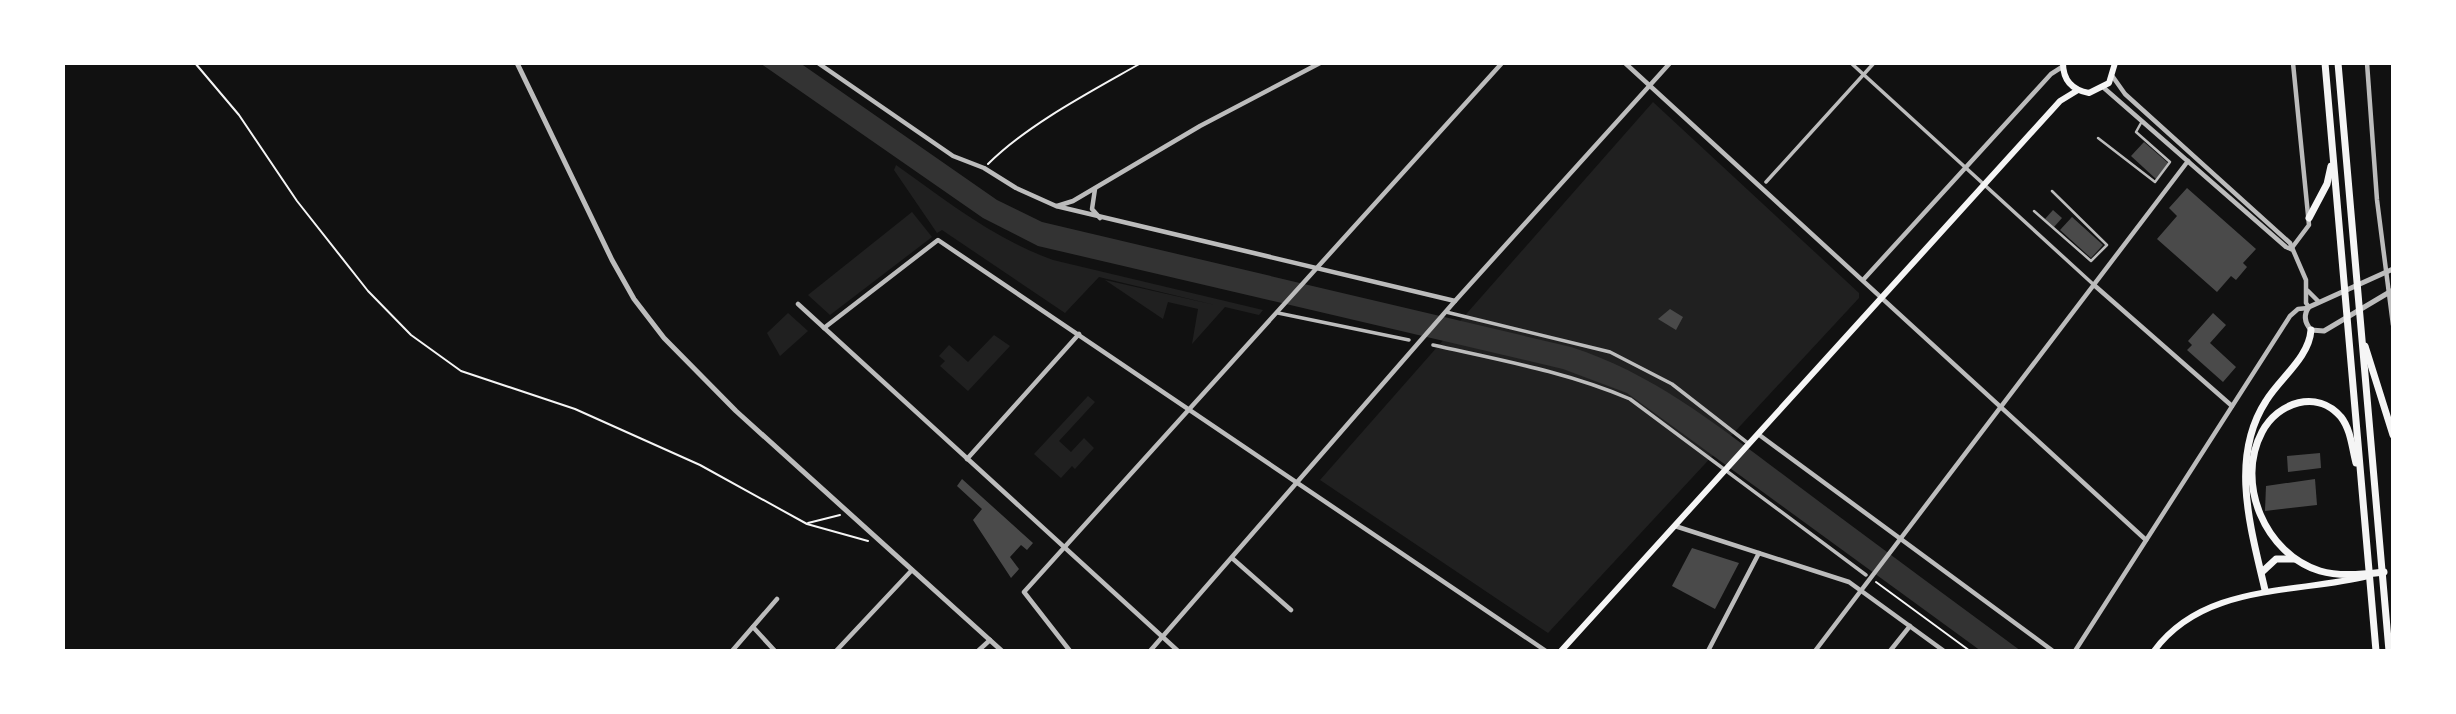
<svg xmlns="http://www.w3.org/2000/svg" width="2456" height="714" font-family="Signika,sans-serif">
<style>
.green{fill:#202020}
.water{fill:#333}
.building{fill:#4a4a4a}
.lines{fill:none;stroke-linecap:round;stroke-linejoin:round}
.path{stroke:#f5f5f5;stroke-width:2}
.service{stroke:#bcbcbc;stroke-width:2.5}
.pedestrian{stroke:#bcbcbc;stroke-width:3.5}
.minor{stroke:#bcbcbc;stroke-width:4.5}
.tertiary{stroke:#bcbcbc;stroke-width:5}
.secondary{stroke:#f5f5f5;stroke-width:6}
.primary{stroke:#f5f5f5;stroke-width:7}
</style>
<rect width="100%" height="100%" fill="#111"/>
<g class="green">
<path d="M1653 102 1859 293V298L1548 633 1320 480Z"/>
<path d="M896 165C947 201 994 239 1053 260L1263 310 1259 315 1225 307 1192 344 1198 309 1168 302 1163 319 1105 280 1215 305 1099 277 1065 313 942 230 937 233 894 170Z"/>
<path d="M912 212 932 237 830 315 808 295Z"/>
<path d="M788 313 808 331 780 356 767 333Z"/>
<path d="M994 335 1010 346 968 391 940 366 945 361 939 356 949 345 968 362Z"/>
<path d="M1088 396 1095 402 1059 441 1071 452 1084 438 1094 448 1075 469 1072 466 1061 478 1034 454Z"/>
</g>
<path class="water" d="M760 63H800L997 200 1042 222 1571 347C1656 374 1723 430 1793 482 1869 539 1945 595 2021 651H1981L1627 393 1563 369 1038 246 983 218Z"/>
<g class="building">
<path d="M2144 142 2168 163 2156 179 2131 156Z"/>
<path d="M2187 188 2256 249 2243 263 2247 267 2236 280 2231 276 2217 292 2157 239 2177 216 2169 208Z"/>
<path d="M2053 210 2062 218 2054 227 2045 219Z"/>
<path d="M2072 217 2103 245 2091 258 2060 230Z"/>
<path d="M1670 309 1683 317 1676 330 1658 319Z"/>
<path d="M2213 313 2226 325 2210 343 2236 367 2223 382 2187 350 2192 345 2188 341Z"/>
<path d="M2320 453 2321 468 2288 472 2287 456Z"/>
<path d="M962 479 1033 543 1027 550 1021 545 1010 557 1019 569 1011 578 973 520 982 509 957 486Z"/>
<path d="M2315 479 2317 505 2265 511 2266 486Z"/>
<path d="M1692 548 1739 563 1715 609 1672 586Z"/>
</g>
<g class="lines">
<g class="path">
<path d="M195 63 239 115 297 201 368 291 411 335 461 371 575 409 700 465 807 524 868 541"/>
<path d="M988 164C1028 124 1092 91 1141 63"/>
<path d="M808 523 840 515"/>
<path d="M1876 582 1970 651"/>
</g>
<g class="service">
<path d="M2098 138 2155 182 2170 162 2136 132 2141 123"/>
<path d="M2034 211 2091 261 2107 245 2052 191"/>
</g>
<g class="pedestrian">
<path d="M1851 63 2094 285"/>
<path d="M1766 182 1874 63"/>
<path d="M1446 312 1610 352 1672 384 1749 444"/>
<path d="M1278 313 1409 340"/>
<path d="M1433 345C1500 360 1567 372 1630 399L1866 575"/>
</g>
<g class="minor">
<path d="M818 63 953 156 984 168 1016 188 1056 206 1455 301"/>
<path d="M1625 63 2146 540"/>
<path d="M2367 63 2377 200 2393 325"/>
<path d="M2113 77 2125 94 2290 243 2306 280V303L2309 307"/>
<path d="M2104 88 2286 247 2291 249"/>
<path d="M1095 189 1092 209 1100 218"/>
<path d="M1057 206 1073 201 1200 126 1320 63"/>
<path d="M2291 249 2309 225 2293 63"/>
<path d="M1863 280 2051 74 2062 67"/>
<path d="M2094 285 2232 406"/>
<path d="M2308 291 2318 301"/>
<path d="M798 304 1178 651"/>
<path d="M824 328 938 240 1546 651"/>
<path d="M1758 434 2053 651"/>
<path d="M967 459 1079 334"/>
<path d="M1675 526 1849 582 1944 651"/>
<path d="M1232 558 1291 610"/>
<path d="M753 627 775 651"/>
<path d="M732 651 777 599"/>
<path d="M836 651 912 570"/>
<path d="M978 651 990 640"/>
<path d="M1070 651 1024 592 1502 63"/>
<path d="M1150 651 1455 301 1670 63"/>
<path d="M1708 651 1759 553"/>
<path d="M1815 651 2188 161"/>
<path d="M1890 651 1910 626"/>
<path d="M2075 651 2290 316 2298 309 2308 308"/>
</g>
<g class="tertiary">
<path d="M517 63 612 260 634 299 664 338 736 411 1002 651"/>
<path d="M2393 269 2309 307C2303 315 2305 323 2311 330L2324 331 2393 290"/>
</g>
<g class="secondary">
<path d="M2063 63C2063 80 2072 90 2089 93L2109 83 2115 63"/>
<path d="M1561 651 2060 101 2078 90"/>
<path d="M2154 651C2204 583 2295 594 2368 576"/>
</g>
<g class="primary">
<path d="M2325 63 2376 651"/>
<path d="M2338 63 2389 651"/>
<path d="M2309 218 2327 184 2331 166"/>
<path d="M2365 346 2393 435"/>
<path d="M2356 463C2352 448 2351 430 2341 417 2317 389 2278 402 2262 432 2235 483 2265 554 2320 571 2340 577 2364 574 2384 572"/>
<path d="M2262 572 2276 559H2294"/>
<path d="M2265 590C2251 529 2229 458 2266 401 2280 378 2309 358 2311 330"/>
</g>
</g>
<rect width="2456" height="714" fill="none" stroke="#ffffff" stroke-width="130"/>
</svg>
